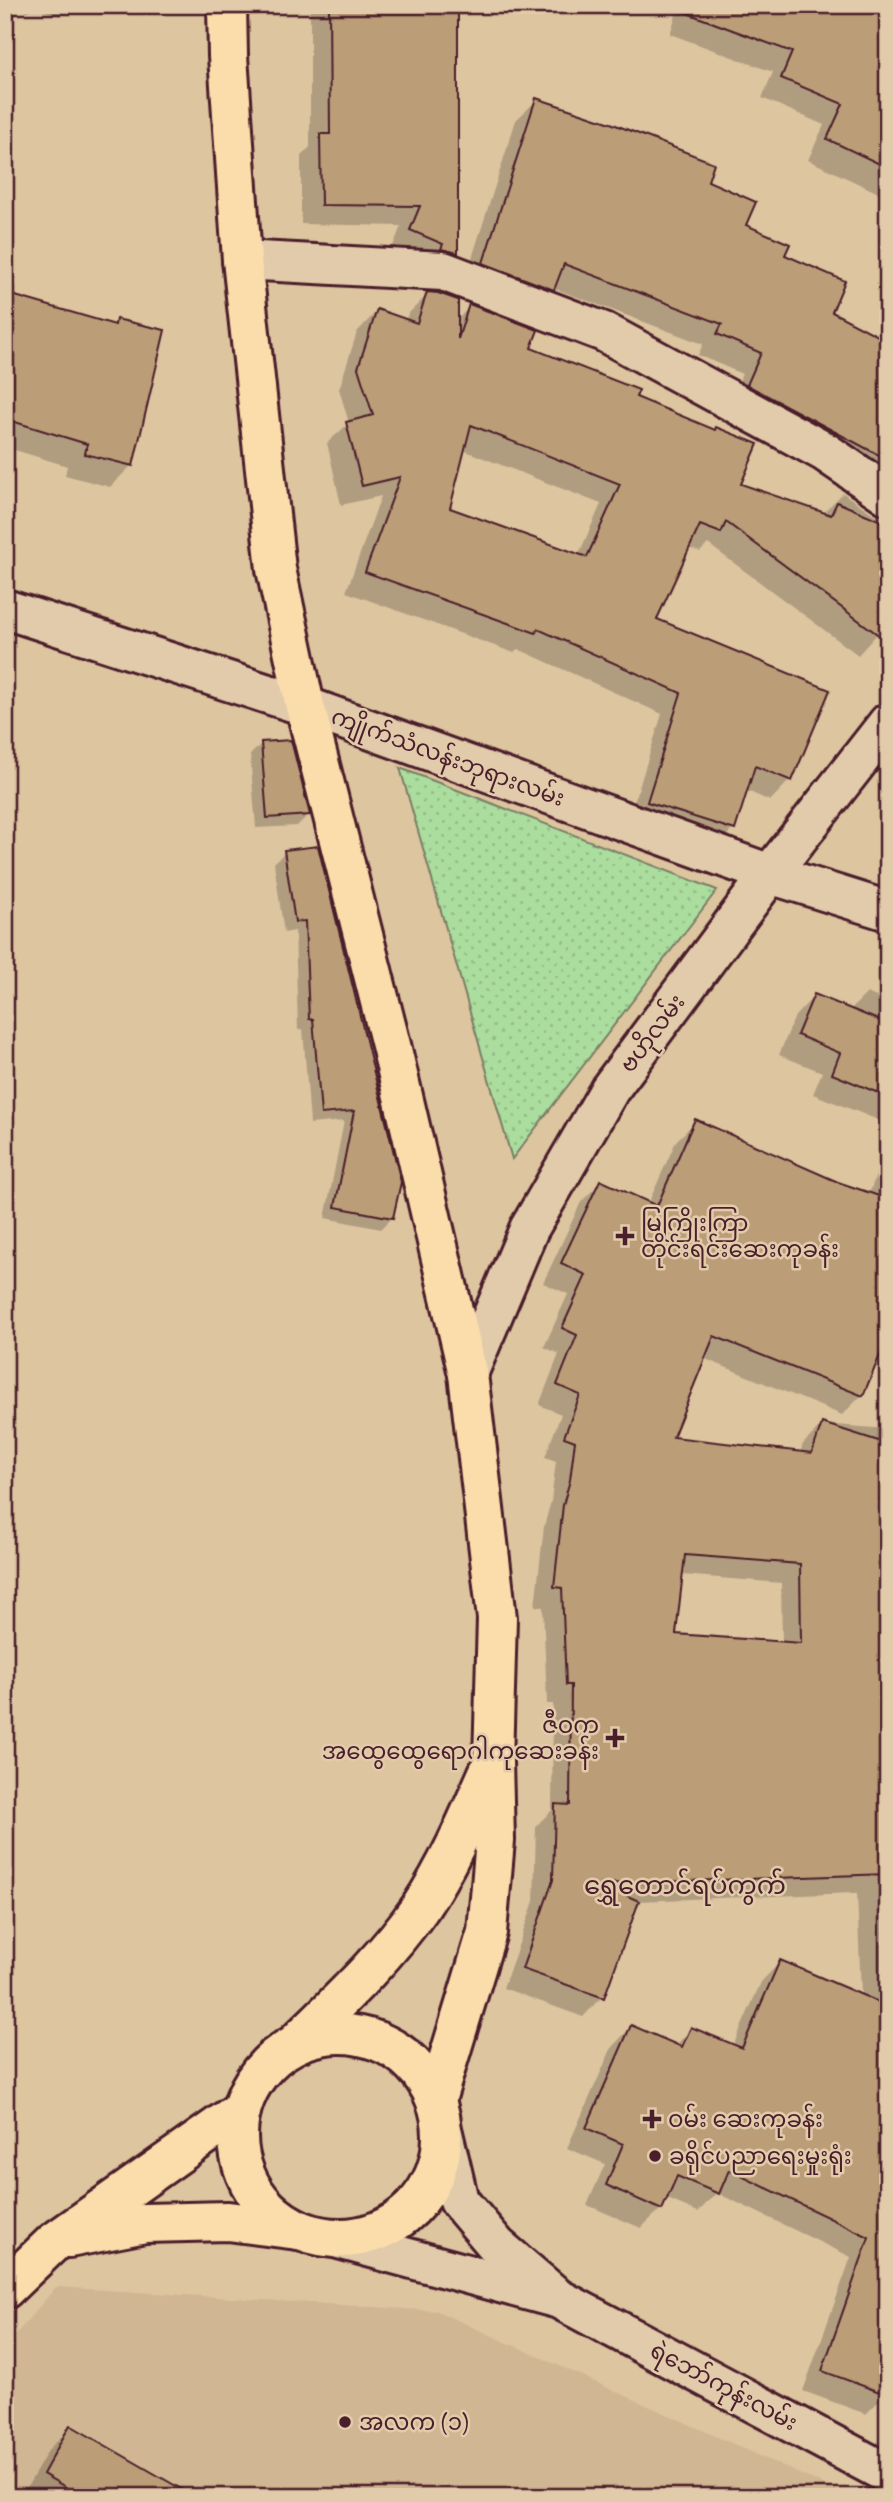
<svg xmlns="http://www.w3.org/2000/svg" width="893" height="2502" font-family="Delius,'Noto Sans Myanmar',sans-serif">
<style>
.built{fill:#d0b692}
.grass{fill:url(#grass-dots);stroke:#7a7e64;stroke-width:2}
.shadow{fill:#0003;fill-rule:evenodd}
.building{fill:#bb9e78;stroke:#4a1f2b;stroke-width:2;fill-rule:evenodd}
.lines{fill:none;stroke-linecap:round;stroke-linejoin:round}
.minor-casing{stroke:#4a1f2b;stroke-width:44}
.primary-casing{stroke:#4a1f2b;stroke-width:44}
.minor{stroke:#e2cbab;stroke-width:38}
.primary{stroke:#faddab;stroke-width:38}
.poi-dot{fill:#4a1f2b;stroke:#e2cbab;stroke-width:2.5}
.labels{text-anchor:middle;stroke-width:5;stroke-linejoin:round;paint-order:stroke}
.street-label{font-size:23px;fill:#4a1f2b;stroke:#e2cbab}
.poi-label{font-size:23px;fill:#4a1f2b;stroke:#e2cbab;text-anchor:start}
.quarter-label{font-size:26px;fill:#4a1f2b;stroke:#e2cbab}
</style>
<defs>
<pattern id="grass-dots" width="8" height="8" patternUnits="userSpaceOnUse" patternTransform="scale(1.75)"><rect width="8" height="8" fill="#aadd9e"/><path d="M2 2h.1M6 6h.1" fill="none" stroke="#94bd88" stroke-width="1.8" stroke-linecap="round"/></pattern>
</defs>
<rect width="100%" height="100%" fill="#ddc5a0"/>
<filter id="ink" filterUnits="userSpaceOnUse"><feTurbulence type="fractalNoise" baseFrequency=".0143" numOctaves="2"/><feDisplacementMap in="SourceGraphic" scale="14" xChannelSelector="R" yChannelSelector="G"/><feConvolveMatrix kernelMatrix="1 2 1 2 8 2 1 2 1" color-interpolation-filters="sRGB"/></filter>
<g filter="url(#ink)">
<path class="built" d="M56 2287 437 2311 851 2497H5V2347Z"/>
<path class="grass" d="M400 768 717 890 512 1159Z"/>
<g class="shadow">
<path d="M7 5H71L60 16 32 7 28 11Z"/>
<path d="M310 5H456V253L436 273 391 251 401 226 301 224V156L310 147Z"/>
<path d="M679 5H888V205L882 203 885 196 808 160 824 125 762 98 773 72 670 34Z"/>
<path d="M537 100 706 182 744 226 783 256 830 313 888 343V506L728 405 742 374 698 355 703 344 553 288 532 309 464 283 516 120Z"/>
<path d="M428 294 457 320 470 306 529 349 634 398 739 485 822 514 843 493 875 515 888 518V622L858 655 708 544 700 552 688 548 655 620 828 691 790 780 770 801 745 790 733 829 713 849 628 822 662 714 518 649 514 653 346 592 381 496 341 505 327 443 349 423 339 389 357 332 377 311 405 321 408 314ZM463 450 601 504 578 556 448 509Z"/>
<path d="M5 295 112 326 117 320 132 465 110 487 65 475 67 466 5 447Z"/>
<path d="M261 744 308 815 297 826 256 828 250 755Z"/>
<path d="M285 852 392 1218 381 1229 325 1218 344 1121 310 1124 303 1029 298 1030 295 931 284 933 274 863Z"/>
<path d="M867 993 888 1002V1124L813 1094 822 1072 779 1055 795 1016 814 996 849 1011Z"/>
<path d="M695 1122 869 1194 888 1144V1362L877 1358 862 1395 842 1415 703 1358 670 1439 800 1453 803 1444 823 1424 888 1429V2389L886 2394 866 2414 803 2391 851 2257 717 2193 698 2212 665 2198 661 2209 641 2228 587 2205 605 2164 567 2148 612 2047 631 2027 675 2046 692 2029 733 2046 761 1982 780 1962 861 1996 857 1893 637 1901 602 1997 583 2017 503 1988 534 1901 536 1826 552 1810 553 1704H547L543 1607 535 1606 544 1526 551 1501 556 1461 545 1457 561 1414 539 1405 559 1354 544 1347 568 1294 543 1283 581 1202 601 1182 648 1204 676 1141ZM681 1575 781 1583 782 1643 674 1636Z"/>
<path d="M71 2427 192 2497 22 2496 49 2449Z"/>
</g>
<g class="building">
<path d="M329 5H458V253L441 249 443 244 410 230 420 206 321 205 320 134H330Z"/>
<path d="M680 5H888V168L827 139 843 104 781 78 792 52 679 10Z"/>
<path d="M536 98 608 122 714 163 708 181 756 202 746 225 790 244 785 255 845 281 832 312 888 341V460L747 385 761 353 717 334 722 324 564 264 554 290 483 263Z"/>
<path d="M427 292 438 293 458 300V339L469 304 538 330 531 348 639 390 636 397 715 430 716 427 758 444 741 484 831 515 837 502 888 524V642L726 522 721 533 700 525 657 619 830 690 792 781 755 766 735 830 647 802 681 693 538 629 536 633 365 572 400 477 362 486 346 422 373 415 358 368 377 309 417 323ZM471 425 620 484 587 557 450 508Z"/>
<path d="M5 293 115 325 116 319 165 330 133 466 85 454 87 444 5 419Z"/>
<path d="M291 740 310 815 267 818 261 742Z"/>
<path d="M318 846 401 1182 393 1218 335 1207 354 1111 321 1114 313 1019H309L305 921 295 922 284 850Z"/>
<path d="M814 994 888 1024V1097L832 1074 840 1053 797 1035Z"/>
<path d="M695 1119 838 1182 888 1199V1336L863 1396 714 1336 673 1437 812 1453 822 1423 888 1444V1874L600 1884 639 1901 604 1998 522 1969 553 1880 555 1804 570 1805 571 1685H566L562 1588 554 1587 563 1505 570 1480 575 1441 564 1437 580 1395 557 1385 577 1335 562 1328 586 1275 561 1263 600 1180 657 1206ZM685 1555 800 1564 801 1643 676 1634Z"/>
<path d="M780 1960 888 2006V2395L822 2371 869 2237 729 2170 719 2194 677 2176 662 2210 606 2185 623 2144 586 2128 631 2025 682 2047 691 2027 742 2048Z"/>
<path d="M70 2425 195 2497H83L43 2474Z"/>
</g>
<g class="lines">
<defs>
<g id="minor">
<path d="M242 260 443 271 604 332 825 452 888 495"/>
<path d="M5 609 305 706 770 874 888 911"/>
<path d="M468 1374 529 1229 610 1089 770 874 888 723"/>
<path d="M443 2133 459 2201 497 2246 552 2293"/>
<path d="M335 2238 559 2299 888 2474"/>
</g>
<g id="primary">
<path d="M227 5 228 56 242 260 276 569 305 706 391 1045 468 1374 497 1618 493 1762 495 1840 487 1932 436 2100"/>
<circle cx="340" cy="2136" r="102"/>
<path d="M296 2043C340 2000 385 1958 420 1908 448 1866 468 1819 488 1773"/>
<path d="M69 2238 145 2223 228 2221 298 2230"/>
<path d="M5 2289 54 2242 241 2110"/>
</g>
</defs>
<use href="#minor" class="minor-casing"/>
<use href="#primary" class="primary-casing"/>
<use href="#minor" class="minor"/>
<use href="#primary" class="primary"/>
</g>
</g>
<g class="poi-dot">
<path d="M621.5 1225.5h7v7h7v7h-7v7h-7v-7h-7v-7h7z"/>
<path d="M611.5 1727.5h7v7h7v7h-7v7h-7v-7h-7v-7h7z"/>
<path d="M648.5 2108.5h7v7h7v7h-7v7h-7v-7h-7v-7h7z"/>
<circle cx="655" cy="2156" r="7"/>
<circle cx="345" cy="2422" r="7"/>
</g>
<g class="labels">
<g class="street-label">
<text transform="translate(448 757) rotate(20)" y="8">ကျိုက်သံလန်းဘုရားလမ်း</text>
<text transform="translate(652 1033) rotate(-53)" y="8">ဗဟိုလမ်း</text>
<text transform="translate(724 2386) rotate(28)" y="8">ရဲဘော်ကုန်းလမ်း</text>
</g>
<g class="poi-label">
<text x="641" y="1231">မြကြိုးကြာ<tspan x="641" dy="26">တိုင်းရင်းဆေးကုခန်း</tspan></text>
<text x="599" y="1733" text-anchor="end">ဇီဝက<tspan x="599" dy="26">အထွေထွေရောဂါကုဆေးခန်း</tspan></text>
<text x="668" y="2127">ဝမ်း ဆေးကုခန်း</text>
<text x="669" y="2164">ခရိုင်ပညာရေးမှုးရုံး</text>
<text x="359" y="2430">အလက (၁)</text>
</g>
<g class="quarter-label">
<text x="685" y="1894">ရွှေတောင်ရပ်ကွက်</text>
</g>
</g>
<rect width="893" height="2502" fill="none" stroke="#e2cbab" stroke-width="28"/>
<rect x="14" y="14" width="865" height="2474" fill="none" stroke="#4a1f2b" stroke-width="2.5" filter="url(#ink)"/>
</svg>
